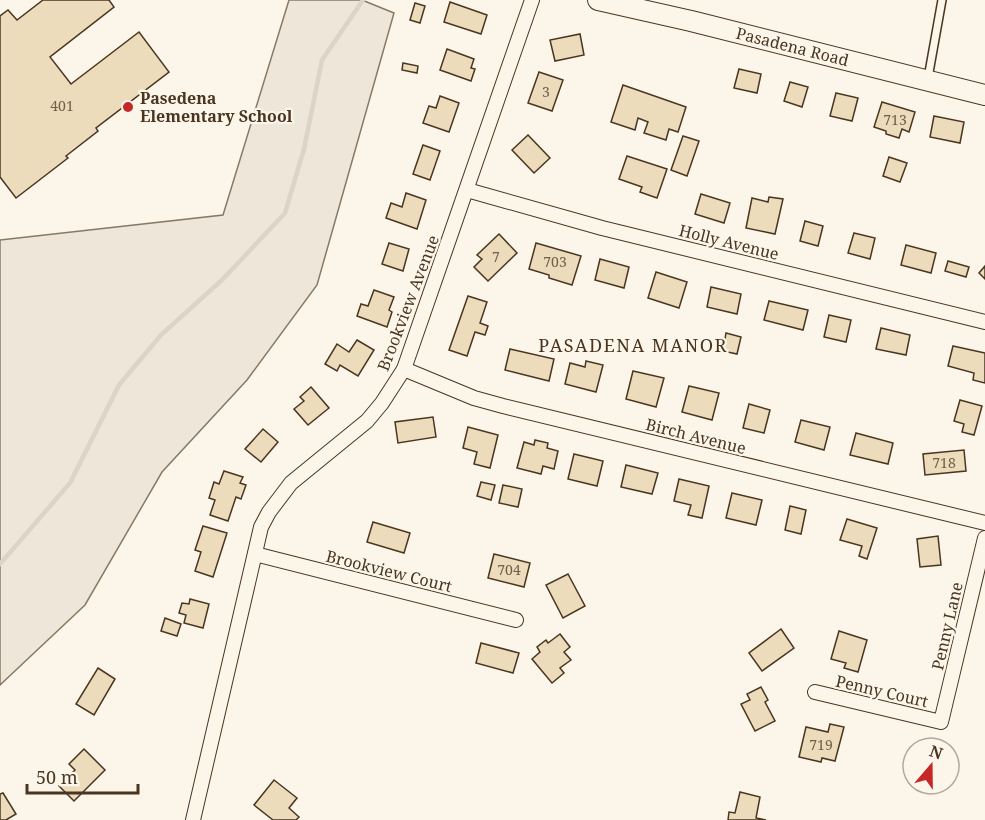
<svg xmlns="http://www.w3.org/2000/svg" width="985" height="820" font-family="'Noto Serif',serif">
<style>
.green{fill:#ede6d9;stroke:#887966;stroke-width:1.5}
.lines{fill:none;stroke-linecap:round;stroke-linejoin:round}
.stream{stroke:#dcd4c6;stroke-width:4.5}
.building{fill:#ecdcbc;stroke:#4a3520;stroke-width:1.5}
.lane-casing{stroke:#4a3520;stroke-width:10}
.street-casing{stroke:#4a3520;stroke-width:16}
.secondary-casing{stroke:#4a3520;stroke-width:22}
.lane{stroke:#fbf6e9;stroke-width:7}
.street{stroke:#fbf6e9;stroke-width:14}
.secondary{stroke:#fbf6e9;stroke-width:20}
.poi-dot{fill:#c62828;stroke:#fbf6e9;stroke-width:2}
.labels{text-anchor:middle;stroke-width:4.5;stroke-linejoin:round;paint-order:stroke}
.number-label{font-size:14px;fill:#725f47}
.street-label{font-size:16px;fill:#4a3520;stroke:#fbf6e9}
.poi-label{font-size:16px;font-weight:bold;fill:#4a3520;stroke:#fbf6e9;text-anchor:start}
.neighbourhood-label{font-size:18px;letter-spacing:1.5px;fill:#4a3520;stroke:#fbf6e9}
</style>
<rect width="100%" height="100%" fill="#fbf6e9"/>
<path class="green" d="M289 0H362L394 13 317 285 247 380 162 472 85 605 0 685V240L223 215Z"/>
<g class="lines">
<path class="stream" d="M0 564 70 483 119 385 161 335 223 279 285 213 304 149 322 60 363 0"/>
</g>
<g class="building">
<path d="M43 0H109L114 7 50 57 71 84 139 32 169 72 96 128 98 131 66 156 68 158 16 198 0 177V16L8 10 17 20Z"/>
<path d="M450 2 487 15 481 34 444 22Z"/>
<path d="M415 3 425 6 420 23 410 20Z"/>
<path d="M580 34 584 55 555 61 550 40Z"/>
<path d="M447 49 474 59 471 68 475 69 471 81 440 70Z"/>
<path d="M403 63 418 66 417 73 402 70Z"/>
<path d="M739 69 761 74 757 93 734 88Z"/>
<path d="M539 72 563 80 552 111 528 103Z"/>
<path d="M790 82 808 87 802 107 784 101Z"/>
<path d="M623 85 686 107 678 132 669 129 666 140 644 133 648 122 638 118 635 130 611 122Z"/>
<path d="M836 93 858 98 852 121 830 116Z"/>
<path d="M440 96 459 103 449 132 423 123 429 106 436 108Z"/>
<path d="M882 102 915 112 909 132 902 129 899 138 886 134V131L874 127Z"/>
<path d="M934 116 964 122 960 143 930 137Z"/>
<path d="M528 135 550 158 534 173 512 150Z"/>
<path d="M683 136 699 141 687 176 671 170Z"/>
<path d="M423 145 440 151 430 180 413 174Z"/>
<path d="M627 156 667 169 657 198 640 192 642 187 619 179Z"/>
<path d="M889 157 907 163 900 182 883 176Z"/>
<path d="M406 193 426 200 417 229 386 218 391 203 402 207Z"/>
<path d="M701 194 730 203 724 223 695 214Z"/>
<path d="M769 197 783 199 775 234 746 228 752 198 768 202Z"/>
<path d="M805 221 823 226 818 246 800 241Z"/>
<path d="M854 233 875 238 870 259 848 253Z"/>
<path d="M499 234 517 253 488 281 474 267 482 259 477 255Z"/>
<path d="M389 243 409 249 403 271 382 264Z"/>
<path d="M536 243 581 256 572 285 549 278V275L529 269Z"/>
<path d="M906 245 936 253 931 273 901 265Z"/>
<path d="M600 259 629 267 624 288 595 280Z"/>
<path d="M948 261 969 267 966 277 945 271Z"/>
<path d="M985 266V279L979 273Z"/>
<path d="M656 272 687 282 679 308 648 298Z"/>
<path d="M711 287 741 294 737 314 707 307Z"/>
<path d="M374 290 394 297 389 310 392 312 387 327 357 316 361 304 368 306Z"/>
<path d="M468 296 487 302 480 323 488 326 485 335 475 332 467 356 449 350Z"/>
<path d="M769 301 808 310 803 330 764 320Z"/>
<path d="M829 315 851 320 846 342 824 337Z"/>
<path d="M881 328 910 335 906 355 876 349Z"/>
<path d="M726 333 741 337 737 354 723 351Z"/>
<path d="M357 340 374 350 358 376 340 365 337 371 325 364 337 344 349 352Z"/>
<path d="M953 346 985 353V383L973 380 974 373 948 366Z"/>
<path d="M510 349 554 359 549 381 505 370Z"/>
<path d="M586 361 603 365 596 392 565 384 570 363 585 367Z"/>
<path d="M633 371 664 378 656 407 626 399Z"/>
<path d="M689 386 719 393 712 420 682 412Z"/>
<path d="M311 387 329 408 308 425 294 409 304 401 300 397Z"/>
<path d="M960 400 982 406 974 435 962 432 964 424 954 421Z"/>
<path d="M749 404 770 410 764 433 743 428Z"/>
<path d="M433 417 436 437 398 443 395 422Z"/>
<path d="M801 420 830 427 824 450 795 442Z"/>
<path d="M468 427 498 435 490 468 474 464 477 452 463 448Z"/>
<path d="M263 429 278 442 261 462 245 449Z"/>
<path d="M856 433 893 443 888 464 850 455Z"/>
<path d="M535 440 548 443 547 448 558 451 554 469 543 466 541 474 517 468 524 442 534 445Z"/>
<path d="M964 450 966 471 925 475 923 454Z"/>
<path d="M574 454 603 461 597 486 568 479Z"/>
<path d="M626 465 658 473 652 494 621 487Z"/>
<path d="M224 471 243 477 240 483 246 485 241 499 236 497 228 521 210 515 215 500 209 498 214 482 219 484Z"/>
<path d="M679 479 709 486 702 518 688 515 691 505 674 501Z"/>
<path d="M481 482 495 485 491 500 477 496Z"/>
<path d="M503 485 522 489 518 507 499 503Z"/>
<path d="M732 493 762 500 756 525 726 518Z"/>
<path d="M790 506 806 510 801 534 785 530Z"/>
<path d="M847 519 877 528 867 559 859 556 862 546 840 540Z"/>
<path d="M373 522 410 533 404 553 367 542Z"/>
<path d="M203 526 227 533 213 577 195 571 201 552 195 550Z"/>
<path d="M938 536 941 565 920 567 917 539Z"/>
<path d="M494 554 530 563 524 587 488 578Z"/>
<path d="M568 574 585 606 563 618 546 585Z"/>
<path d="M190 599 209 604 203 628 184 623 186 615 179 613 182 603 189 604Z"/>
<path d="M165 618 181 624 177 636 161 631Z"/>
<path d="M781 629 794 648 762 671 749 653Z"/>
<path d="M839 631 867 640 858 672 844 668 846 663 831 659Z"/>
<path d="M560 634 570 647 564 652 571 660 560 668 564 673 552 683 532 659 540 652 537 647 546 640 548 643Z"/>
<path d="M481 643 519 653 513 673 476 663Z"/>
<path d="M98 668 115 679 94 715 76 704Z"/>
<path d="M761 687 768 700 765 702 775 721 755 731 741 704 750 700 747 694Z"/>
<path d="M830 724 844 727 835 761 822 758 821 762 799 757 806 727 828 732Z"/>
<path d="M84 749 105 770 74 801 59 786 75 770 69 764Z"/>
<path d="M274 780 297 798 289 808 299 817 296 820H273L254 805Z"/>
<path d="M740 792 760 797 756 818 766 820H728L729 812 735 813Z"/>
<path d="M3 793 16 814 6 820H0V794Z"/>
</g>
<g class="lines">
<defs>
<path id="lane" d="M928 78 942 0"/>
<g id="street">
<path d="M467 190 602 228 985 322"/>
<path d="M404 369 474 398 503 406 985 523"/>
<path d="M255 554 516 620"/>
<path d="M815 692 941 722 985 538"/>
<path d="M193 820 261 527 269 512 291 483 367 421 382 403 404 369 532 0"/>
</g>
<g id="secondary">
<path id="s1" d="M598 0 691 21 985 95"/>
</g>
</defs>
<use href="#lane" class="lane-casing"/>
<use href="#street" class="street-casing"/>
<use href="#secondary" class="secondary-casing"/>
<use href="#lane" class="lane"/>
<use href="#street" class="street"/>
<use href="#secondary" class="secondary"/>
</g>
<circle class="poi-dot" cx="128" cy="107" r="6"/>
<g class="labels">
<g class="number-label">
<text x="546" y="97">3</text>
<text x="62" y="111">401</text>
<text x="895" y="125">713</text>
<text x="496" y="262">7</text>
<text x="555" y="267">703</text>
<text x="944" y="468">718</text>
<text x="509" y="575">704</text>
<text x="821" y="750">719</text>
</g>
<g class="street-label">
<text dy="6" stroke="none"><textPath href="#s1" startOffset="200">Pasadena Road</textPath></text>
<text transform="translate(729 242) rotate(14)" y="6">Holly Avenue</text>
<text transform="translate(408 303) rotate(-69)" y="6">Brookview Avenue</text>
<text transform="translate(696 436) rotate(14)" y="6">Birch Avenue</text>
<text transform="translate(389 571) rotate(14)" y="6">Brookview Court</text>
<text transform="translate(947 626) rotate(-77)" y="6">Penny Lane</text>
<text transform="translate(882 691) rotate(13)" y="6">Penny Court</text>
</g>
<g class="poi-label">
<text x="140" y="104">Pasedena<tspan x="140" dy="18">Elementary School</tspan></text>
</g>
<g class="neighbourhood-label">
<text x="633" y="352">PASADENA MANOR</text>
</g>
</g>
<g transform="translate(931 766) rotate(20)"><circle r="28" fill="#fbf6e9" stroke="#b4a999" stroke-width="1.5"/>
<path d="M0-4.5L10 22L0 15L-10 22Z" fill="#c62828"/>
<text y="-9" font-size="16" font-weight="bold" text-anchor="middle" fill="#4a3520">N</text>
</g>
<path d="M27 784v9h111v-9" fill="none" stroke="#4a3520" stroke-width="3"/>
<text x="36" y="784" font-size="18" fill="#4a3520" stroke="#fbf6e9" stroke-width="4.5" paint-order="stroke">50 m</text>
</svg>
